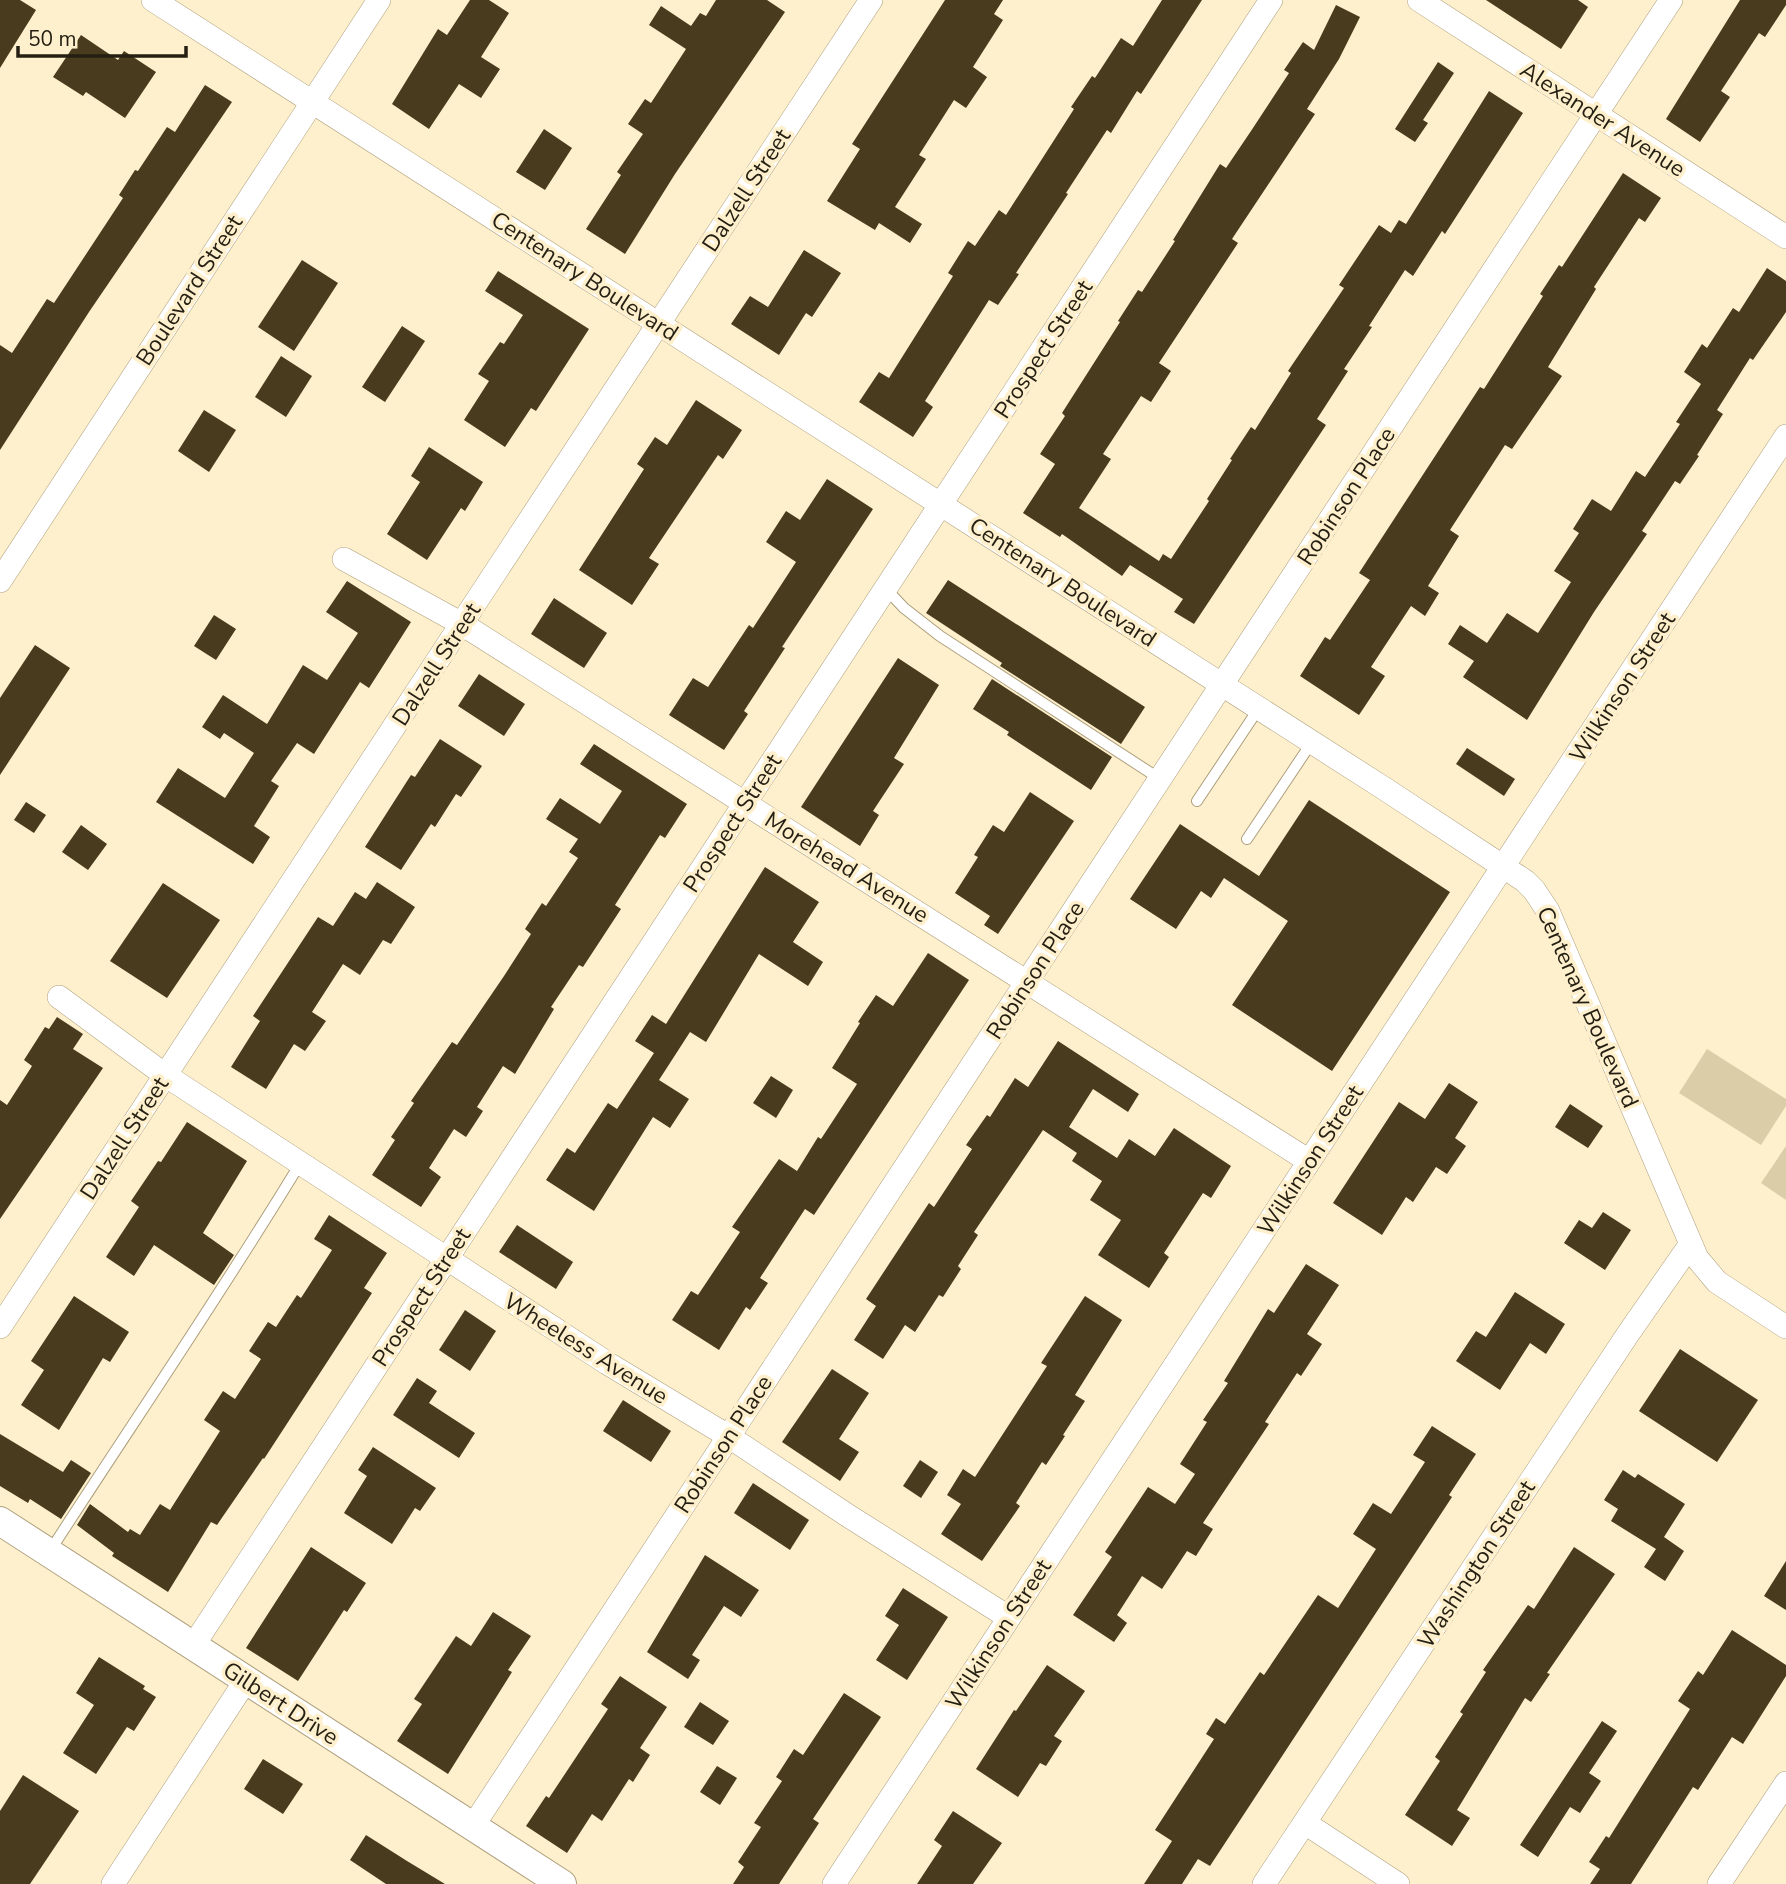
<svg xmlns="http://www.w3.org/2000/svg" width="1786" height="1884" font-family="'Nunito Sans',sans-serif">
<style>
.green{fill:#dccda9}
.building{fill:#483b1e}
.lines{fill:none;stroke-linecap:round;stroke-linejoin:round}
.service-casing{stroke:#ad9f7e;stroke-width:12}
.minor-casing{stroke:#ad9f7e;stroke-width:24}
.tertiary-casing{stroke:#ad9f7e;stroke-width:30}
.service{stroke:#fff;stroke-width:10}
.minor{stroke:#fff;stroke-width:23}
.tertiary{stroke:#fff;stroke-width:28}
.labels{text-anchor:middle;stroke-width:7;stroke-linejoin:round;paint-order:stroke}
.street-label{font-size:23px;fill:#241f12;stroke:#fff0cd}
</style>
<rect width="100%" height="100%" fill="#fff0cd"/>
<g class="green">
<path d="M1707 1049 1786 1099V1106L1761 1145 1679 1093Z"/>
<path d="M1786 1146V1200L1761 1183Z"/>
</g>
<g class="building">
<path d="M0 0H20L36 10 0 68Z"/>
<path d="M470 0H489L509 13 481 57 500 69 481 98 459 84 429 129 392 104 438 29 447 35Z"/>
<path d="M716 0H767L785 12 675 174 625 254 586 229 621 175 617 172 643 134 628 124 645 99 651 103 686 49 649 25 661 6 691 26 700 13 706 16Z"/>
<path d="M945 0H1003L994 14 1003 20 973 67 987 77 966 108 954 100 919 155 926 159 895 207 922 224 910 243 879 223 875 230 827 201 860 149 852 144Z"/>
<path d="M1162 0H1202L1141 94 1137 91 1111 133 1107 130 1066 193 1068 194 1016 273 1019 274 998 305 989 300 925 401 933 407 913 437 859 402 879 372 889 378 953 276 948 273 968 241 975 246 999 210 1006 215 1074 109 1071 107 1092 76 1095 78 1121 38 1133 46Z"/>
<path d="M1486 0H1578L1588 7 1561 49Z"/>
<path d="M1740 0H1786V5L1765 37 1759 33 1721 91 1730 97 1700 142 1666 119Z"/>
<path d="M1336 5 1360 17 1339 59 1307 109 1315 114 1232 239 1238 243 1159 363 1171 371 1151 402 1141 396 1103 454 1111 459 1079 508 1159 561 1163 554 1171 559 1209 501 1207 499 1232 460 1230 459 1251 427 1255 430 1291 373 1288 371 1344 288 1339 285 1379 225 1391 233 1399 220 1406 224 1489 91 1523 113 1445 234 1442 231 1413 276 1405 270 1369 326 1372 327 1344 369 1348 371 1317 419 1326 425 1194 624 1174 612 1183 599 1130 565 1122 576 1062 534 1060 537 1023 513 1055 464 1040 454 1065 416 1062 413 1120 322 1118 321 1138 290 1142 292 1175 241 1173 240 1220 164 1226 168 1251 131 1289 73 1284 70 1303 42 1314 50Z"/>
<path d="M81 35 118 60 124 51 156 72 125 118 86 92 83 96 53 77Z"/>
<path d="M1438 62 1454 73 1423 120 1428 123 1415 142 1395 129Z"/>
<path d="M205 85 232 102 89 312 0 450V345L12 353 47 299 54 303 123 198 119 195 135 170 138 171 167 127 175 132Z"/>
<path d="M544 129 572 148 545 190 516 172Z"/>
<path d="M1623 173 1661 198 1645 222 1639 218 1594 287 1596 289 1548 367 1562 376 1512 449 1505 445 1450 530 1459 536 1428 586 1439 593 1425 616 1411 606 1371 667 1385 676 1359 715 1300 676 1325 637 1330 640 1370 580 1359 573 1480 387 1484 389 1543 296 1540 294 1559 265 1562 267Z"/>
<path d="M804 250 841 273 812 317 806 313 779 355 731 324 750 296 768 307Z"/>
<path d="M302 260 338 283 294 351 258 327Z"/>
<path d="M1767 268 1786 281V312L1753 360 1750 358 1717 410 1723 414 1697 455 1699 456 1680 484 1675 481 1642 531 1647 534 1594 612 1527 720 1463 677 1474 661 1448 644 1460 625 1487 643 1507 613 1538 633 1571 582 1554 571 1579 533 1573 529 1592 499 1611 511 1636 471 1645 477 1680 424 1676 422 1701 384 1684 372 1702 344 1707 348 1733 308 1739 312Z"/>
<path d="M498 271 589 329 536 411 531 408 505 447 464 420 489 381 478 374 500 342 504 344 523 315 485 291Z"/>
<path d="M402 326 425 341 385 402 362 387Z"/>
<path d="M281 356 312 376 286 417 255 397Z"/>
<path d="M696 400 742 430 723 459 718 455 649 558 659 564 632 605 579 570 644 469 637 464 655 437 667 445Z"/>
<path d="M204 410 236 430 209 472 178 451Z"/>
<path d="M429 447 483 482 465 511 461 508 427 560 387 534 420 482 411 476Z"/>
<path d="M827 479 873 509 782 647 785 648 744 711 748 714 724 750 669 715 693 678 708 687 749 625 753 628 796 562 766 542 786 511 800 520Z"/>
<path d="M948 580 1145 707 1121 744 1000 666 1002 663 926 613Z"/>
<path d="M347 581 411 622 369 688 360 682 314 754 297 743 271 781 279 786 254 826 270 837 253 864 156 802 178 768 225 798 254 753 224 733 220 739 202 727 223 695 267 724 303 665 327 680 358 633 326 612Z"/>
<path d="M554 598 607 633 584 668 531 634Z"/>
<path d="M214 615 236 629 216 660 194 646Z"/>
<path d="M35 645 70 668 0 775V698Z"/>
<path d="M898 658 939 685 894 758 904 764 873 811 879 815 860 846 801 807Z"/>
<path d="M479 674 525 704 504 736 458 706Z"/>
<path d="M992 679 1112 757 1091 790 1007 735 1009 732 973 709Z"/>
<path d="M440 739 482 766 461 797 456 794 435 827 431 824 401 870 365 847 411 775 415 777Z"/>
<path d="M594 744 687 804 665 838 660 835 615 905 621 909 583 967 579 965 551 1007 554 1009 515 1074 503 1066 477 1107 483 1111 466 1137 454 1129 429 1168 441 1177 421 1207 372 1175 395 1140 391 1137 414 1103 411 1101 452 1042 457 1045 504 976 531 934 525 929 542 903 546 906 578 858 569 852 578 839 546 819 560 798 600 824 622 791 580 764Z"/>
<path d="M1467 748 1515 779 1504 796 1456 764Z"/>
<path d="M1030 792 1074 821 998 934 984 925 990 916 955 893 978 857 974 855 993 825 1004 832Z"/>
<path d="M1309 800 1450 892 1332 1071 1232 1005 1288 921 1224 878 1211 898 1201 891 1176 929 1130 899 1180 824 1259 876Z"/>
<path d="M26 802 46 815 34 833 14 820Z"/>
<path d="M81 825 107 844 88 870 62 852Z"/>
<path d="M765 867 819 902 793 942 823 962 808 986 759 954 706 1042 690 1032 659 1080 689 1099 670 1128 653 1117 594 1211 546 1180 567 1148 575 1153 608 1103 617 1109 654 1053 635 1041 652 1015 666 1024Z"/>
<path d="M377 882 415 907 391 944 383 940 360 975 343 964 312 1012 326 1021 305 1051 294 1044 266 1089 231 1067 260 1021 253 1016 318 917 333 926 355 892 366 899Z"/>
<path d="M163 883 220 920 167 998 110 961Z"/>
<path d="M928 953 969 980 814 1215 805 1209 760 1278 768 1283 750 1310 746 1307 719 1350 672 1320 691 1291 698 1295 740 1232 732 1227 779 1159 797 1171 818 1137 821 1139 857 1084 832 1068 860 1023 858 1022 876 995 893 1006Z"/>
<path d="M57 1017 83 1034 73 1049 103 1068 0 1219V1100L7 1105 32 1066 24 1060 45 1027 49 1029Z"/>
<path d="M1058 1041 1139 1094 1128 1112 1093 1089 1069 1127 1117 1158 1129 1139 1155 1156 1174 1128 1231 1166 1211 1198 1203 1193 1164 1253 1169 1257 1149 1288 1098 1255 1121 1220 1090 1200 1102 1181 1072 1161 1077 1153 1043 1130 974 1232 978 1235 958 1266 961 1269 943 1297 939 1295 915 1332 905 1325 883 1359 854 1340 876 1306 866 1299 929 1203 934 1207 972 1149 966 1145 987 1115 990 1117 1015 1078 1028 1087Z"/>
<path d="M771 1076 793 1090 776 1118 753 1103Z"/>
<path d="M1449 1083 1478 1102 1455 1138 1466 1146 1447 1174 1436 1167 1413 1202 1406 1197 1382 1235 1333 1203 1399 1102 1425 1119Z"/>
<path d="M1570 1104 1603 1126 1588 1148 1555 1127Z"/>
<path d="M187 1122 247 1161 203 1233 234 1255 214 1285 154 1245 134 1276 106 1257 139 1207 131 1201 158 1161 161 1162Z"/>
<path d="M1603 1212 1631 1230 1605 1270 1564 1243 1579 1220 1592 1228Z"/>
<path d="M329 1215 387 1253 364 1288 372 1293 264 1459 263 1458 217 1525 211 1522 168 1592 112 1556 114 1553 77 1525 90 1504 128 1532 130 1529 140 1535 160 1504 170 1510 220 1431 204 1420 223 1391 235 1399 261 1359 249 1351 268 1322 276 1327 297 1295 301 1298 332 1250 314 1239Z"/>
<path d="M517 1225 573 1262 556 1289 499 1252Z"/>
<path d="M1306 1264 1339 1285 1307 1334 1322 1344 1301 1376 1297 1373 1265 1422 1269 1424 1203 1523 1213 1529 1196 1556 1187 1551 1162 1589 1142 1576 1117 1615 1127 1623 1114 1642 1073 1615 1112 1557 1105 1552 1148 1487 1175 1504 1195 1474 1180 1464 1207 1422 1203 1420 1228 1383 1224 1381 1268 1309 1274 1313Z"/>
<path d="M1515 1292 1565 1324 1546 1354 1530 1343 1500 1390 1456 1361 1476 1331 1486 1337Z"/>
<path d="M74 1296 129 1332 110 1362 103 1358 59 1430 21 1405 44 1370 31 1361Z"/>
<path d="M1085 1296 1122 1320 1075 1395 1085 1401 1063 1435 1065 1436 1046 1465 1042 1462 1016 1503 1020 1506 982 1561 941 1534 961 1504 947 1495 963 1469 975 1477 1047 1366 1041 1363Z"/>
<path d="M465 1310 496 1331 470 1371 439 1350Z"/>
<path d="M1680 1349 1758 1400 1717 1462 1639 1411Z"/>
<path d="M832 1369 869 1393 839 1439 859 1452 840 1481 782 1442Z"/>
<path d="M417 1378 437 1391 429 1403 475 1433 459 1458 393 1415Z"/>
<path d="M623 1400 671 1431 651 1462 603 1431Z"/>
<path d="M1432 1426 1476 1454 1449 1495 1452 1497 1210 1866 1198 1859 1182 1884H1144L1172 1841 1155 1830 1214 1739 1206 1734 1216 1718 1225 1724 1260 1672 1264 1675 1318 1595 1338 1608 1376 1549 1353 1534 1373 1503 1391 1514 1425 1462 1413 1455Z"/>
<path d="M0 1434 63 1472 71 1460 91 1473 61 1519 30 1499 28 1503 0 1486Z"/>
<path d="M373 1447 436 1488 420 1511 415 1508 392 1544 344 1513 367 1476 358 1470Z"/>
<path d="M920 1460 938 1472 921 1498 903 1486Z"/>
<path d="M1623 1470 1635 1478 1638 1474 1685 1504 1664 1537 1684 1551 1665 1581 1644 1567 1656 1549 1611 1521 1618 1509 1604 1500Z"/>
<path d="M753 1483 809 1520 790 1550 734 1513Z"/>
<path d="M311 1547 366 1583 347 1612 344 1610 298 1681 246 1648Z"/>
<path d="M1574 1547 1615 1574 1547 1673 1550 1674 1531 1702 1525 1698 1457 1810 1470 1818 1452 1846 1405 1815 1440 1761 1435 1757 1463 1714 1460 1712 1486 1672 1483 1670 1528 1605 1534 1609Z"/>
<path d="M705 1555 759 1590 741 1617 724 1606 692 1655 700 1660 688 1679 647 1652Z"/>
<path d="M1786 1561V1610L1764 1596Z"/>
<path d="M903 1588 948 1617 907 1680 876 1660 899 1625 885 1616Z"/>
<path d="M493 1612 531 1636 508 1670 512 1672 448 1774 397 1741 422 1704 414 1699 456 1636 471 1646Z"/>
<path d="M1732 1630 1786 1665V1676L1743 1744 1732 1737 1698 1790 1693 1787 1631 1884H1590L1600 1869 1589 1862 1606 1836 1609 1838 1690 1709 1678 1701 1698 1671 1703 1675Z"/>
<path d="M99 1657 145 1686 143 1689 156 1697 134 1731 127 1727 96 1774 63 1753 94 1705 76 1693Z"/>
<path d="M1047 1665 1085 1691 1054 1736 1062 1741 1046 1766 1040 1763 1018 1797 976 1769 1014 1710 1016 1711Z"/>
<path d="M620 1676 667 1707 640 1748 650 1755 633 1782 629 1779 602 1821 592 1814 567 1853 526 1826 546 1796 549 1798 608 1709 601 1704Z"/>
<path d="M844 1693 881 1717 813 1819 819 1823 779 1884H733L744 1867 738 1862 761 1827 754 1823 782 1781 776 1777 794 1749 803 1755Z"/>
<path d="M700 1702 729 1721 713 1745 684 1727Z"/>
<path d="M1602 1721 1617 1731 1589 1773 1601 1781 1580 1813 1570 1807 1538 1857 1520 1845Z"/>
<path d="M263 1759 303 1784 283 1814 244 1789Z"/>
<path d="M717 1766 737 1778 720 1805 700 1792Z"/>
<path d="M23 1775 79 1811 30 1884H0V1811Z"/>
<path d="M953 1811 1002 1843 973 1884H917L942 1846 934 1840Z"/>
<path d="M366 1835 407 1861 445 1884H386L350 1860Z"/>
</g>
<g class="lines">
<defs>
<g id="service">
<path d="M886 589 904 608 940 636 1160 779"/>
<path d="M1197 801 1259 708"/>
<path d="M1247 839 1312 742"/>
<path d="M50 1551C134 1421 221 1294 301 1162"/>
</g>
<g id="minor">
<path d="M153 0 1385 789 1525 881 1534 890 1548 911 1697 1258 1717 1282 1786 1327"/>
<path d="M1419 0 1786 237"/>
<path d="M344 559 462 624 1309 1161"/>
<path d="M0 581 379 0"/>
<path d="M59 997 165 1075 446 1258 607 1363 728 1436 847 1515 1008 1617"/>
<path d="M0 1327 871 0"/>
<path d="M193 1646 1271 0"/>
<path d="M1305 1823 1398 1884"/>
<path d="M473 1826 1671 0"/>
<path d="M113 1884 246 1680"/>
<path d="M834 1884 1786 436"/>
<path d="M1264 1884 1628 1334 1690 1245"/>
<path d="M1719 1884 1786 1783"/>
</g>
<path id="tertiary" d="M0 1521 562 1884"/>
</defs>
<use href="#service" class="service-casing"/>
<use href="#minor" class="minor-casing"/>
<use href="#tertiary" class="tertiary-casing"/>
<use href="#service" class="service"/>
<use href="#minor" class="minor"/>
<use href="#tertiary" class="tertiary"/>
</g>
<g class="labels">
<g class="street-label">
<text transform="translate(1603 119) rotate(33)" y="8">Alexander Avenue</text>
<text transform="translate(746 190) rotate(-57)" y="8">Dalzell Street</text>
<text transform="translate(585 276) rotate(33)" y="8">Centenary Boulevard</text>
<text transform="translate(189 290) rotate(-57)" y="8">Boulevard Street</text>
<text transform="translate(1043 349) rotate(-57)" y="8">Prospect Street</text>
<text transform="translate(1346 496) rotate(-57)" y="8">Robinson Place</text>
<text transform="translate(1063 582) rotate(33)" y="8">Centenary Boulevard</text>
<text transform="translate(436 664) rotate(-57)" y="8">Dalzell Street</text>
<text transform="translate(1622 687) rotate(-57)" y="8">Wilkinson Street</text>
<text transform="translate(732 823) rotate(-57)" y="8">Prospect Street</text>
<text transform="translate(847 867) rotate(32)" y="8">Morehead Avenue</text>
<text transform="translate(1035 970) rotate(-57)" y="8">Robinson Place</text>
<text transform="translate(1588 1007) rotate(66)" y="8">Centenary Boulevard</text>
<text transform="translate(124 1138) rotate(-57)" y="8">Dalzell Street</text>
<text transform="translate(1310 1160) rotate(-57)" y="8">Wilkinson Street</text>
<text transform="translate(421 1297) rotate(-57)" y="8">Prospect Street</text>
<text transform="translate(586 1348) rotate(32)" y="8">Wheeless Avenue</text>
<text transform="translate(723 1444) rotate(-57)" y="8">Robinson Place</text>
<text transform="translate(1476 1564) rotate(-57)" y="8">Washington Street</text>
<text transform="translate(998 1634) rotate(-57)" y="8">Wilkinson Street</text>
<text transform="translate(281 1703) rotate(33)" y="8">Gilbert Drive</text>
</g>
</g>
<path d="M18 46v10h168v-10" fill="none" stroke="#241f12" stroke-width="3.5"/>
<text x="28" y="46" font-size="21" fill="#241f12" stroke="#fff0cd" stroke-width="5" paint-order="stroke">50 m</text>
</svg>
